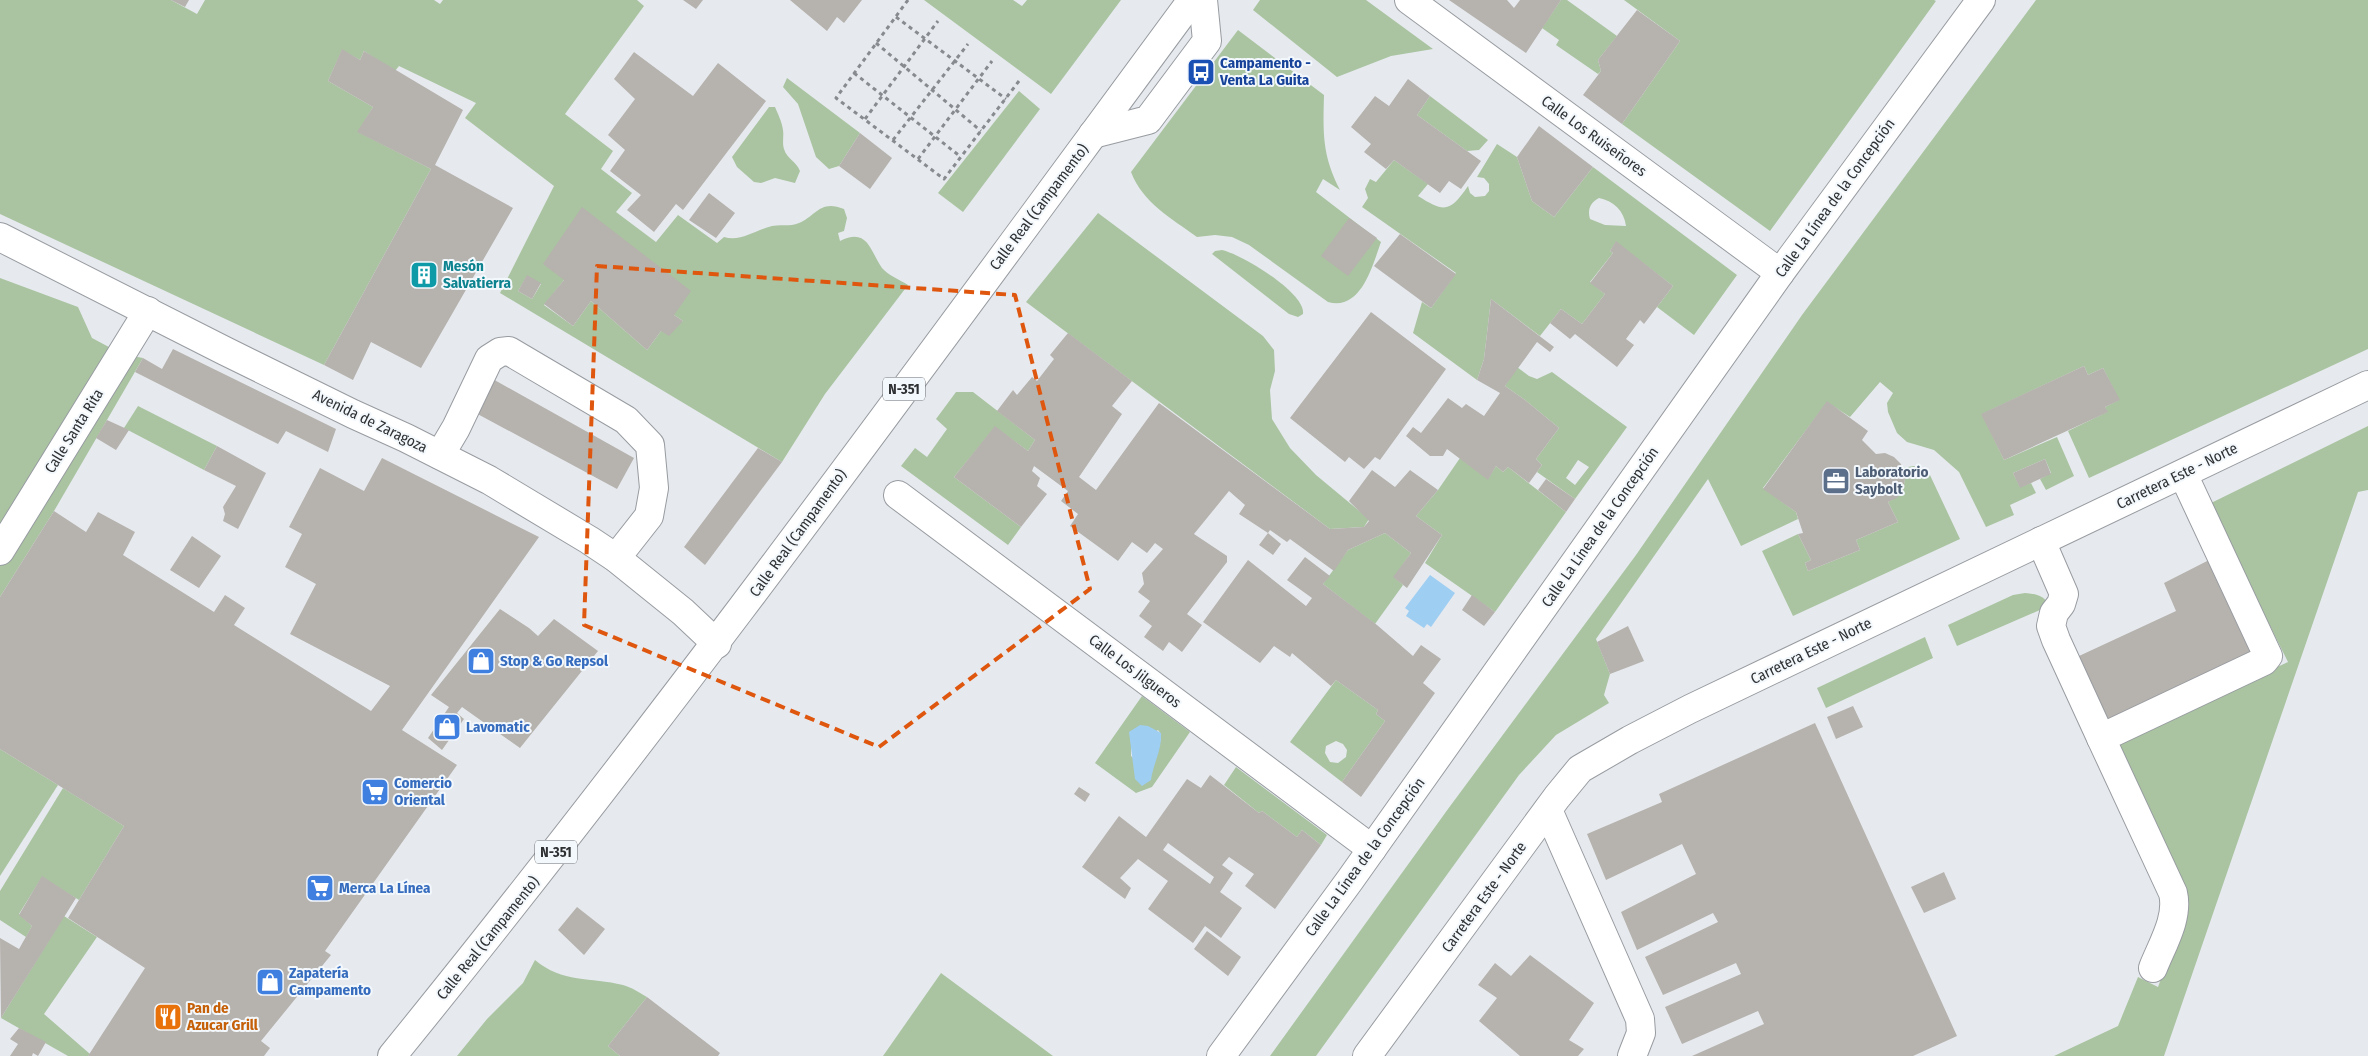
<svg xmlns="http://www.w3.org/2000/svg" width="2368" height="1056" font-family="'Fira Sans Condensed',sans-serif">
<style>
.green{fill:#aac4a1;fill-rule:evenodd}
.water{fill:#9fcef3}
.building{fill:#b6b2ad;fill-rule:evenodd}
.lines{fill:none;stroke-linecap:round;stroke-linejoin:round}
.minor-casing{stroke:#989ca1;stroke-width:30}
.highway-casing{stroke:#989ca1;stroke-width:30}
.path{stroke:#878a8e;stroke-width:3;stroke-dasharray:4 4;stroke-linecap:butt}
.minor{stroke:#fff;stroke-width:28}
.highway{stroke:#fff;stroke-width:28}
.marked{fill:none;stroke:#df570e;stroke-width:4;stroke-dasharray:10 6;stroke-linejoin:round}
.labels{text-anchor:middle;stroke-width:4;stroke-linejoin:round;paint-order:stroke}
.shield{fill:#f3f8fd;stroke:#6a6d70;stroke-width:1}
.shield-label{font-size:14px;font-weight:bold;fill:#2f3133}
.transit-label{font-size:15px;font-weight:bold;fill:#164399;stroke:#f3f8fd;text-anchor:start}
.street-label{font-size:15px;fill:#2f3133;stroke:#f3f8fd}
.culture-label{font-size:15px;font-weight:bold;fill:#0d838f;stroke:#f3f8fd;text-anchor:start}
.service-label{font-size:15px;font-weight:bold;fill:#4e5e75;stroke:#f3f8fd;text-anchor:start}
.shop-label{font-size:15px;font-weight:bold;fill:#366cbe;stroke:#f3f8fd;text-anchor:start}
.food-label{font-size:15px;font-weight:bold;fill:#c56008;stroke:#f3f8fd;text-anchor:start}
</style>
<rect width="100%" height="100%" fill="#e6eaef"/>
<g class="green">
<path d="M0 0H171L197 14 205 0H434L440 4 443 0H637L644 6 565 114 613 151 601 169 632 193 616 212 656 242 678 215 717 243 724 237C741 242 755 230 772 226 781 224 789 227 799 223 816 216 820 199 844 209L847 218 844 231 838 233 840 241C868 227 870 251 882 268 888 275 900 280 908 285L825 394 782 462 500 293 554 186 465 118 476 103 399 66 395 71 364 51 360 60 342 50 328 81 373 107 358 132 431 169 324 365 0 214ZM527 276 541 284 532 299 518 291ZM564 280 674 315 683 321 661 331 647 350 591 301 573 326 544 305Z"/>
<path d="M924 0H1013L1022 6 1027 0H1121L1051 94Z"/>
<path d="M1260 0H1366L1433 49 1391 56 1337 77 1253 10Z"/>
<path d="M1561 0H1567L1617 36 1598 60 1601 71 1598 74 1556 45 1559 40 1542 28Z"/>
<path d="M1624 0H1934L1936 1 1770 231 1622 124 1680 41Z"/>
<path d="M2036 0H2368V349L2089 478 2068 431 2107 412 2105 407 2119 400 2103 368 2088 375 2084 366 1982 414 2004 460 2057 437 2074 476 2046 490 2040 479 2051 473 2045 459 2013 473 2020 487 2031 483 2036 493 2010 505 2014 515 1986 527 1959 472 1934 450 1907 442 1897 433 1888 412 1887 403 1893 393 1880 382 1850 417 1827 402 1763 488 1796 512 1798 519 1741 546 1708 479 1596 639 1610 674 1604 695 1609 703 1556 735 1519 775 1316 1056H1270L1448 809 1636 555 1802 315Z"/>
<path d="M1238 30 1324 95C1323 133 1322 155 1340 190L1323 179 1316 192 1381 242C1372 267 1361 311 1328 302L1249 245 1232 237 1215 235 1197 237C1171 218 1143 203 1131 172Z"/>
<path d="M787 78 860 133 839 166 829 169 816 157 798 104 783 87Z"/>
<path d="M1019 91 1040 109 963 212 938 193Z"/>
<path d="M1430 96 1488 140 1479 150 1467 151 1417 115Z"/>
<path d="M769 107H775C778 114 782 122 783 130 784 136 782 143 784 149 787 159 796 161 800 171L795 183 775 178 761 183 754 182 737 167 732 157Z"/>
<path d="M1497 144 1517 157 1532 201 1554 217 1593 167 1737 275 1694 335 1657 307 1673 286 1616 242 1610 251 1613 253 1590 282 1605 294 1582 324 1561 309 1540 336 1491 299 1484 359 1477 380 1413 333 1422 302 1431 308 1456 273 1362 207 1368 198 1365 189 1370 179 1376 182 1394 160 1428 184 1418 196C1445 213 1450 212 1468 186L1470 193 1475 197 1485 196 1489 191V184L1484 178 1477 177ZM1599 198C1614 201 1624 211 1626 226L1605 225 1590 219C1587 209 1591 202 1599 198Z"/>
<path d="M1098 213 1263 336 1274 350 1275 371 1270 390 1272 419 1290 448 1316 475 1369 519 1364 527 1330 529 1026 302Z"/>
<path d="M1222 250C1241 254 1306 293 1303 314L1298 317 1289 314 1212 254 1215 251Z"/>
<path d="M0 278 78 307 92 338 122 354 143 358 54 511 0 597Z"/>
<path d="M1517 367 1529 376 1537 379 1552 372 1627 427 1575 499 1537 472 1542 465 1536 459 1559 428 1525 400 1505 386ZM1578 460 1589 467 1575 485 1566 478Z"/>
<path d="M956 392H973L1035 440 1028 451 995 427 954 477 1021 527 1008 545 901 466 915 448 927 457 947 429 936 419Z"/>
<path d="M138 406 217 446 204 470 124 428Z"/>
<path d="M2368 426V490L2358 492 2164 1056H2054L2118 1026 2138 977 2158 987 2188 905 2112 744 2288 662 2209 504Z"/>
<path d="M1460 458 1488 479 1496 466 1503 472 1508 467 1566 512 1495 612 1425 563 1442 535 1416 516 1438 490Z"/>
<path d="M1914 466 1929 473 1960 539 1793 616 1762 551 1798 534 1811 560 1805 563 1808 571 1860 550 1856 540 1898 522 1888 502C1903 495 1908 484 1902 468Z"/>
<path d="M1385 533 1411 553 1394 577 1403 585 1375 624 1323 584 1348 550Z"/>
<path d="M2025 593C2035 594 2045 595 2049 606L1957 646 1948 625 2013 595Z"/>
<path d="M1925 637 1933 658 1826 708 1817 688Z"/>
<path d="M1336 680 1378 710 1376 714 1385 721 1342 782 1290 742ZM1336 741 1343 744 1347 750 1346 757 1338 763 1330 762 1325 753 1326 746Z"/>
<path d="M1142 696 1190 732 1152 787 1136 793 1095 763ZM1158 730 1161 734C1161 748 1152 760 1152 773L1131 756V746Z"/>
<path d="M0 749 58 785 0 876Z"/>
<path d="M1236 767 1327 835 1321 845 1302 830 1297 837 1262 811 1259 813 1224 785Z"/>
<path d="M63 788 124 826 79 900 42 877 19 914 32 926 26 937 0 920V891Z"/>
<path d="M64 916 97 937 44 1014 90 1054 88 1056H68L1 1018Z"/>
<path d="M535 960C562 983 591 977 623 985 631 987 640 993 647 997L608 1046 620 1056H457L487 1019 523 983Z"/>
<path d="M941 973 1053 1056H883Z"/>
</g>
<g class="water">
<path d="M1430 575 1455 593 1431 627 1427 624 1424 628 1406 616 1409 611 1405 608Z"/>
<path d="M1140 725 1148 726 1161 733C1162 750 1153 764 1151 780L1142 786 1135 779 1129 732Z"/>
</g>
<g class="building">
<path d="M171 0H189L185 7Z"/>
<path d="M683 0H703L696 9Z"/>
<path d="M790 0H862L844 23 837 17 827 31Z"/>
<path d="M1449 0H1507L1514 8 1520 0H1561L1526 53Z"/>
<path d="M1637 10 1680 41 1622 124 1583 95 1601 71 1598 60Z"/>
<path d="M342 49 360 60 364 51 463 110 435 165 513 208 421 368 371 342 353 380 324 365 431 169 357 132 373 107 328 81Z"/>
<path d="M634 52 693 96 718 63 766 101 683 210 676 204 654 232 627 210 641 195 610 171 625 150 608 135 635 99 614 79Z"/>
<path d="M1408 79 1430 96 1417 115 1481 161 1461 189 1449 181 1440 193 1394 160 1386 169 1364 152 1371 144 1351 127 1375 96 1389 106Z"/>
<path d="M1539 126 1593 167 1554 217 1532 201 1517 157Z"/>
<path d="M860 133 892 158 870 189 839 166Z"/>
<path d="M709 193 735 213 716 238 689 220Z"/>
<path d="M582 207 691 291 674 315 683 321 669 336 661 331 647 350 591 301 573 326 544 304 564 280 543 264Z"/>
<path d="M1349 218 1377 238 1348 276 1321 256Z"/>
<path d="M1400 234 1456 274 1431 308 1374 266Z"/>
<path d="M1616 241 1673 286 1644 324 1640 320 1626 339 1634 345 1617 367 1575 334 1570 339 1550 323 1561 309 1582 324 1605 294 1590 283 1613 253 1610 251Z"/>
<path d="M527 275 541 283 532 299 518 291Z"/>
<path d="M1491 299 1554 347 1550 352 1537 342 1505 386 1525 400 1559 428 1536 459 1542 465 1529 483 1508 467 1503 472 1496 466 1488 480 1447 449 1443 456H1430L1406 436 1413 427 1421 433 1448 398 1462 408 1466 404 1484 416 1500 393 1477 380 1484 359Z"/>
<path d="M1371 312 1446 369 1380 460 1375 457 1364 469 1349 457 1345 462 1290 418Z"/>
<path d="M1068 333 1132 381 1112 406 1122 414 1079 477 1096 490 1159 403 1330 529 1364 527 1369 521 1349 501 1372 470 1395 487 1410 470 1438 490 1416 516 1442 535 1407 588 1393 577 1411 553 1385 533 1348 550 1334 571 1290 539 1287 542 1270 530 1268 533 1239 514 1245 505 1229 491 1194 534 1227 556V562L1187 614 1202 625 1182 652 1169 642 1163 651 1144 637 1152 626 1139 616 1150 601 1138 592 1144 584 1142 573 1163 549 1155 543 1147 553 1132 542 1118 561 1070 526 1078 514 1061 501 1068 491 1034 466 1032 471 1040 478 1037 486 1047 494 1021 527 954 477 995 426 1028 451 1035 440 997 411 1013 390 1017 395 1032 377 1037 381 1054 359 1050 355Z"/>
<path d="M173 349 336 429 328 452 286 431 278 444 135 372 143 358 162 369Z"/>
<path d="M2084 366 2088 375 2103 368 2120 400 2105 407 2108 412 2004 460 1981 414Z"/>
<path d="M491 378 634 458 617 489 472 411Z"/>
<path d="M1827 401 1868 431 1862 440 1876 454 1885 453 1894 457 1901 464 1905 475 1904 488 1897 498 1888 502 1898 522 1856 540 1860 550 1808 571 1805 563 1811 560 1798 534 1803 533 1796 512 1763 489Z"/>
<path d="M107 420 129 430 116 450 96 438Z"/>
<path d="M217 446 266 473 238 529 223 521 225 514 223 507 236 486 204 470Z"/>
<path d="M758 448 782 462 705 565 684 547Z"/>
<path d="M382 458 539 537 402 730 457 765 325 951 331 955 261 1041 270 1048 264 1056H88L145 968 68 918 124 826 0 749V597L54 511 86 532 98 512 135 532 123 555 214 612 225 595 245 608 234 625 371 711 390 686 290 634 316 584 285 567 302 534 289 527 320 468 364 491Z"/>
<path d="M2045 459 2051 474 2020 488 2013 473Z"/>
<path d="M1546 479 1575 499 1566 512 1538 490Z"/>
<path d="M1268 533 1281 544 1273 555 1259 545Z"/>
<path d="M192 536 221 556 199 588 170 570Z"/>
<path d="M1305 557 1330 576 1323 584 1377 625 1413 656 1421 645 1441 659 1423 683 1435 693 1361 797 1342 782 1385 721 1376 714 1378 710 1336 680 1331 686 1292 653 1290 657 1274 646 1260 663 1203 622 1248 560 1306 606 1312 598 1287 580Z"/>
<path d="M2213 558 2256 650 2107 720 2079 656 2176 611 2164 583Z"/>
<path d="M1472 595 1495 612 1484 626 1462 610Z"/>
<path d="M500 609 529 628 538 636 554 619 598 651 520 748 462 707 457 713 464 719 442 750 428 738 449 707 431 695Z"/>
<path d="M1628 626 1644 661 1610 674 1597 642Z"/>
<path d="M1853 706 1863 727 1836 739 1827 717Z"/>
<path d="M1815 723 1957 1036 1913 1056H1692L1764 1024 1758 1011 1682 1044 1665 1007 1741 974 1736 963 1663 995 1645 957 1718 922 1713 913 1637 950 1621 912 1696 874 1682 844 1606 880 1587 834 1662 802 1659 794Z"/>
<path d="M1210 775 1259 813 1262 811 1297 837 1302 830 1321 845 1275 909 1245 886 1254 874 1229 857 1222 865 1233 873 1220 892 1242 908 1221 938 1205 926 1193 943 1148 909 1168 881 1138 859 1120 878 1131 888 1125 899 1082 867 1119 816 1146 837 1187 779 1201 788ZM1168 843 1214 877 1210 884 1163 850Z"/>
<path d="M1079 787 1090 794 1085 802 1074 794Z"/>
<path d="M1944 872 1956 899 1924 913 1911 887Z"/>
<path d="M42 876 76 898 1 1018 0 938 19 949 32 926 19 915Z"/>
<path d="M577 907 605 929 584 955 558 930Z"/>
<path d="M1207 931 1241 957 1228 976 1194 949Z"/>
<path d="M1530 955 1594 1003 1569 1040 1584 1049 1578 1056H1520L1479 1021 1497 998 1478 985 1495 963 1511 976Z"/>
<path d="M647 997 720 1053 718 1056H620L608 1046Z"/>
<path d="M19 1028 46 1042 38 1056 33 1053 32 1056H10L18 1044 10 1039Z"/>
</g>
<g class="lines">
<defs>
<g id="minor">
<path d="M1409 0 1780 273"/>
<path d="M1093 134 1148 120 1207 41 1203 0"/>
<path d="M0 237 225 351 353 414 406 438 489 480 589 540 616 558 683 612 717 644"/>
<path d="M440 455 456 428 489 359 500 352 509 351 626 420 650 445 654 488 649 516 616 558"/>
<path d="M898 495 1372 849"/>
<path d="M2041 541 2064 594 2061 604 2054 613 2051 626 2056 640 2101 738"/>
<path d="M0 551 148 311"/>
<path d="M1548 810 1640 1019 1641 1033 1632 1056"/>
<path d="M2153 968C2162 945 2179 918 2173 893L2101 738 2264 661 2268 656 2183 474"/>
<path d="M1221 1056 1350 880 1780 273 1981 0"/>
<path d="M1367 1056 1557 797 1580 769 1630 740 1690 709 2368 385"/>
</g>
<path id="highway" d="M392 1056C671 713 930 355 1192 0"/>
</defs>
<use href="#minor" class="minor-casing"/>
<use href="#highway" class="highway-casing"/>
<g class="path">
<path d="M908 0 836 98 944 179 1019 81"/>
<path d="M896 17 1006 99"/>
<path d="M876 43 981 131"/>
<path d="M854 73 961 157"/>
<path d="M865 119 938 21"/>
<path d="M893 140 968 44"/>
<path d="M918 159 992 61"/>
</g>
<use href="#minor" class="minor"/>
<use href="#highway" class="highway"/>
</g>
<path class="marked" d="M597 266 1015 295 1090 589 879 747 584 625Z"/>
<defs>
<symbol id="bus-square" viewBox="-11 -11 22 22"><rect x="-9" y="-9" width="18" height="18" rx="4" fill="#1a4fb4" stroke="#f3f8fd"/><path d="M-5-6H5V4H4V6H2V4H-2V6H-4V4H-5ZM-3.5-4V0h7V-4ZM-3.5 1.2v1.5H-2V1.2ZM2 1.2v1.5H3.5V1.2Z" fill="#fff"/></symbol>
<symbol id="building-square" viewBox="-11 -11 22 22"><rect x="-9" y="-9" width="18" height="18" rx="4" fill="#0f9aa8" stroke="#f3f8fd"/><path d="M-4-6H4V6H1V3H-1V6H-4ZM-2.5-4.3h1.7v1.8h-1.7ZM.8-4.3h1.7v1.8H.8ZM-2.5-1h1.7V.8h-1.7ZM.8-1h1.7V.8H.8Z" fill="#fff"/></symbol>
<symbol id="office-square" viewBox="-11 -11 22 22"><rect x="-9" y="-9" width="18" height="18" rx="4" fill="#5c6f8a" stroke="#f3f8fd"/><path d="M-6-3h4V-5.5h4V-3h4V5H-6ZM-1-4.5V-3h2v-1.5ZM-6 0V1H6V0Z" fill="#fff"/></symbol>
<symbol id="shop-square" viewBox="-11 -11 22 22"><rect x="-9" y="-9" width="18" height="18" rx="4" fill="#3f7fe0" stroke="#f3f8fd"/><path d="M-5-2.5h2.3a2.7 3.5 0 0 1 5.4 0H5L5.5 6h-11ZM-1.5-2.5h3a1.5 2.3 0 0 0-3 0Z" fill="#fff"/></symbol>
<symbol id="supermarket-square" viewBox="-11 -11 22 22"><rect x="-9" y="-9" width="18" height="18" rx="4" fill="#3f7fe0" stroke="#f3f8fd"/><path d="M-6-5.5h2.5l.6 2H6L4.5 2H-2.5L-4.4-4H-6ZM-1.5 3.2a1.3 1.3 0 1 0 .1 0ZM3 3.2a1.3 1.3 0 1 0 .1 0Z" fill="#fff"/></symbol>
<symbol id="restaurant-square" viewBox="-11 -11 22 22"><rect x="-9" y="-9" width="18" height="18" rx="4" fill="#e8710a" stroke="#f3f8fd"/><path d="M-5-6h1v4h1v-4h1v4h1v-4h1v5L-1.5 .5V6h-2V.5L-5-1ZM5-6V6H3V1.5H1.5Q1.5-4 5-6Z" fill="#fff"/></symbol>
</defs>
<g fill-rule="evenodd">
<use href="#bus-square" x="1185" y="56" width="32" height="32"/>
<use href="#building-square" x="408" y="259" width="32" height="32"/>
<use href="#office-square" x="1820" y="465" width="32" height="32"/>
<use href="#shop-square" x="465" y="645" width="32" height="32"/>
<use href="#shop-square" x="431" y="711" width="32" height="32"/>
<use href="#supermarket-square" x="359" y="776" width="32" height="32"/>
<use href="#supermarket-square" x="304" y="872" width="32" height="32"/>
<use href="#shop-square" x="254" y="966" width="32" height="32"/>
<use href="#restaurant-square" x="152" y="1001" width="32" height="32"/>
</g>
<g class="labels">
<g class="shield">
<rect x="883" y="377.5" width="42" height="23" rx="4"/>
<rect x="535" y="840.5" width="42" height="23" rx="4"/>
</g>
<g class="shield-label">
<text x="904" y="394">N-351</text>
<text x="556" y="857">N-351</text>
</g>
<g class="transit-label">
<text x="1220" y="68">Campamento -<tspan x="1220" dy="17">Venta La Guita</tspan></text>
</g>
<g class="street-label">
<text transform="translate(1594 136) rotate(36)" y="5">Calle Los Ruiseñores</text>
<text transform="translate(1835 198) rotate(-54)" y="5">Calle La Línea de la Concepción</text>
<text transform="translate(1039 207) rotate(-53)" y="5">Calle Real (Campamento)</text>
<text transform="translate(370 421) rotate(26)" y="5">Avenida de Zaragoza</text>
<text transform="translate(74 431) rotate(-58)" y="5">Calle Santa Rita</text>
<text transform="translate(2177 476) rotate(-26)" y="5">Carretera Este - Norte</text>
<text transform="translate(1600 527) rotate(-55)" y="5">Calle La Línea de la Concepción</text>
<text transform="translate(798 533) rotate(-54)" y="5">Calle Real (Campamento)</text>
<text transform="translate(1811 651) rotate(-26)" y="5">Carretera Este - Norte</text>
<text transform="translate(1135 671) rotate(37)" y="5">Calle Los Jilgueros</text>
<text transform="translate(1365 857) rotate(-54)" y="5">Calle La Línea de la Concepción</text>
<text transform="translate(1484 897) rotate(-54)" y="5">Carretera Este - Norte</text>
<text transform="translate(488 938) rotate(-51)" y="5">Calle Real (Campamento)</text>
</g>
<g class="culture-label">
<text x="443" y="271">Mesón<tspan x="443" dy="17">Salvatierra</tspan></text>
</g>
<g class="service-label">
<text x="1855" y="477">Laboratorio<tspan x="1855" dy="17">Saybolt</tspan></text>
</g>
<g class="shop-label">
<text x="500" y="666">Stop &amp; Go Repsol</text>
<text x="466" y="732">Lavomatic</text>
<text x="394" y="788">Comercio<tspan x="394" dy="17">Oriental</tspan></text>
<text x="339" y="893">Merca La Línea</text>
<text x="289" y="978">Zapatería<tspan x="289" dy="17">Campamento</tspan></text>
</g>
<g class="food-label">
<text x="187" y="1013">Pan de<tspan x="187" dy="17">Azucar Grill</tspan></text>
</g>
</g>
</svg>
